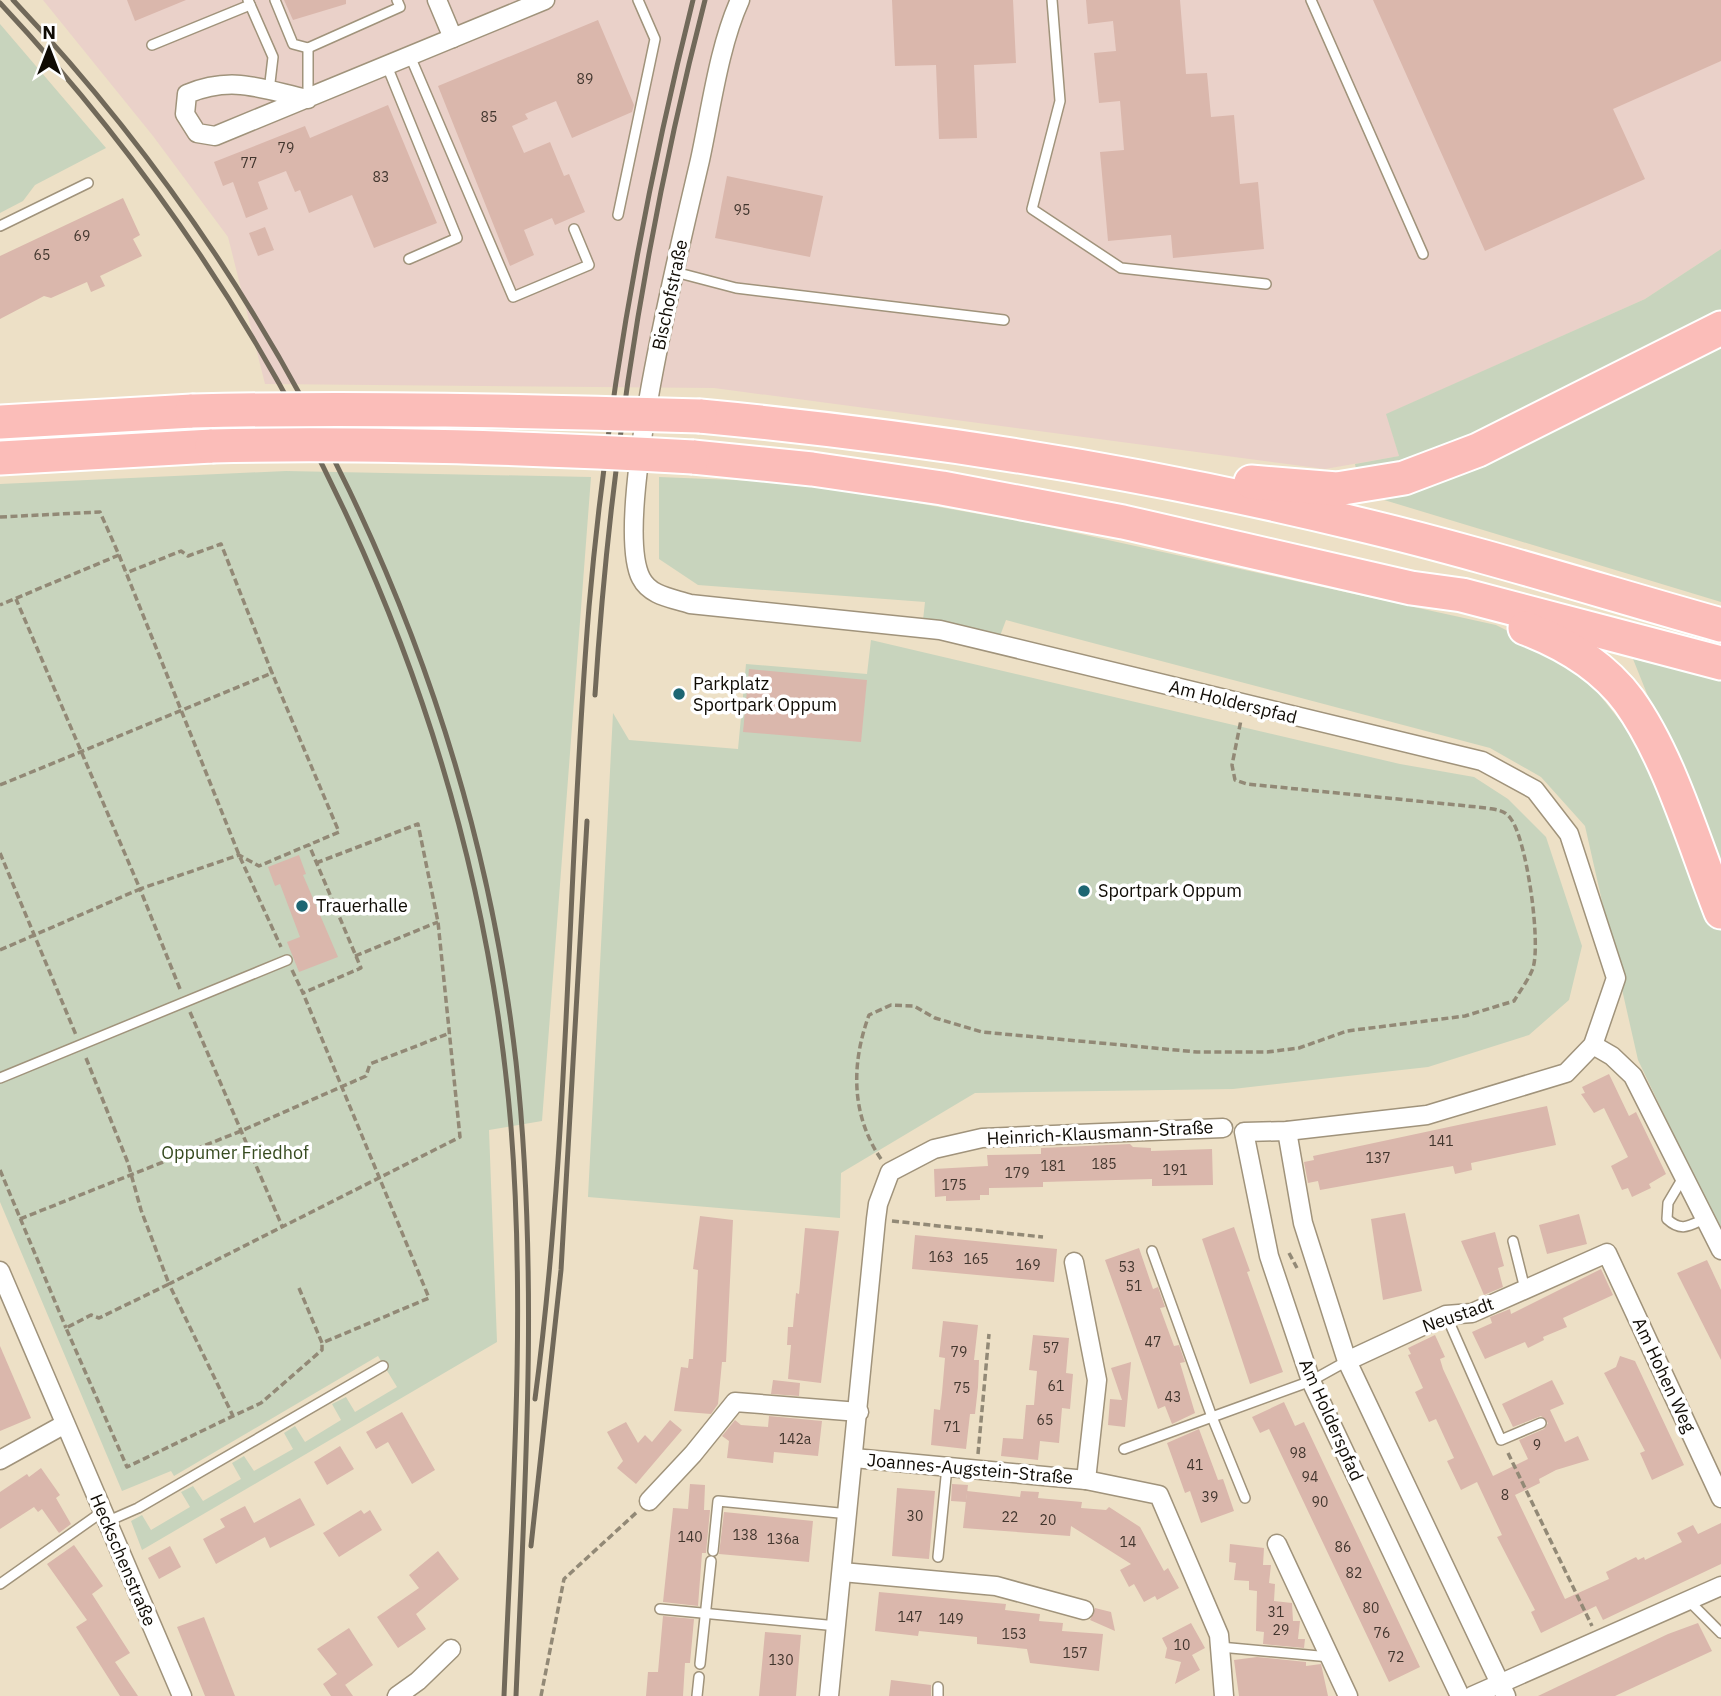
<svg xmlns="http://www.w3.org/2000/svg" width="1721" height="1696" font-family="'IBM Plex Sans',sans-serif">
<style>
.industrial{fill:#ead1c9}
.green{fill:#c8d4bd}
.building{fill:#dab7ac}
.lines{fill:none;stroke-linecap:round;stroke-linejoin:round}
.service-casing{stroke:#a0937b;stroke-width:12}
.minor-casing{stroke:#a0937b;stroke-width:21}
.motorway-casing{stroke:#fff;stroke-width:37}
.path{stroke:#928976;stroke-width:3.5;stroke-dasharray:7 3.5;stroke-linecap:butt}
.service{stroke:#fff;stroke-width:9}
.minor{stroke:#fff;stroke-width:18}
.motorway{stroke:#fbbdb9;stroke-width:33}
.rail{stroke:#71695a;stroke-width:5}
.motorway-bridge-casing{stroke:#fff;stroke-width:37;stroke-linecap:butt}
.motorway-bridge{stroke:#fbbdb9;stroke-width:33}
.poi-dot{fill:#1d6673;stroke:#fff;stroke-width:2.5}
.labels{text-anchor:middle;stroke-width:7;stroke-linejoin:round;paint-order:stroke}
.number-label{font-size:14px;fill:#42362e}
.street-label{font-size:18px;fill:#0f0b04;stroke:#fff}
.poi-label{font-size:18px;fill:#0f0b04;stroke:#fff;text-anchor:start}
.park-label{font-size:18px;fill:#364b1f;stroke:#fff}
</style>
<rect width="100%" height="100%" fill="#ede0c6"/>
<path class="industrial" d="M43 0H1721V249L1645 299 1387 414 1399 456 1325 469 714 388 265 384 228 237 153 136Z"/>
<g class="green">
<path d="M0 24 106 148 35 185 23 201 0 213Z"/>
<path d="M1721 249V602L1361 493 1355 464 1399 456 1386 414 1645 299Z"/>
<path d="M286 471 591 477 542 1121 489 1130 497 1342 142 1550 131 1521 142 1515 151 1530 190 1507 181 1492 193 1486 203 1501 241 1479 232 1463 244 1456 254 1471 293 1449 284 1433 295 1426 305 1442 341 1420 332 1404 346 1397 355 1412 397 1387 378 1356 174 1476 171 1471 122 1491 0 1202V484Z"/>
<path d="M659 477 804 483 1035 524 1496 625 1576 665 1697 818 1633 659 1721 680V1234L1638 1060 1585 826 1541 777 1490 748 1006 620 1000 636 923 620 925 602 698 585 659 559Z"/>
<path d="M871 640 1400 764 1474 777 1508 799 1546 837 1582 946 1569 1000 1529 1035 1428 1067 1233 1089 975 1093 841 1173 840 1218 588 1197 613 713 629 740 738 749 746 664 867 674Z"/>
</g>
<g class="building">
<path d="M127 0H186L135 21Z"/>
<path d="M284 0H346V4L293 20Z"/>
<path d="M892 0H1013L1016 63 974 65 977 138 939 139 936 65 895 66Z"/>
<path d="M1086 0H1180L1186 74 1207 73 1211 117 1234 115 1240 184 1258 182 1264 249 1173 258 1171 235 1108 241 1100 152 1124 150 1120 101 1099 103 1094 53 1116 51 1113 21 1088 24Z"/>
<path d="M1373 0H1721V61L1613 109 1645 179 1485 251Z"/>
<path d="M598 20 634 105 632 112 572 138 556 101 525 114 528 119 512 126 524 153 550 142 564 176 569 174 585 212 555 225 552 218 524 230 534 255 510 266 438 86Z"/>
<path d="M388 105 437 223 374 248 352 195 309 213 300 190 295 192 286 171 258 182 268 209 246 218 233 182 223 186 214 162 305 126 310 138Z"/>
<path d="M727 176 823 196 810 257 715 238Z"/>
<path d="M123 198 140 235 133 239 142 256 100 276 105 286 91 292 87 282 51 298 44 296 0 319V256Z"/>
<path d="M265 227 274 250 258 256 249 233Z"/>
<path d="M749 669 867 680 861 742 743 732Z"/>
<path d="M299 855 306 874 303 875 338 957 299 972 287 942 300 937 280 884 275 886 268 867Z"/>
<path d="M1609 1074 1629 1116 1636 1112 1666 1174 1649 1184 1651 1188 1632 1197 1628 1188 1622 1190 1611 1166 1628 1157 1604 1108 1594 1113 1581 1094 1585 1093 1582 1087Z"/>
<path d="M1547 1106 1556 1145 1471 1163 1472 1170 1455 1174 1453 1166 1320 1190 1318 1181 1308 1183 1304 1162 1314 1160 1313 1156Z"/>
<path d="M1130 1144 1133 1147 1151 1148V1151L1212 1149 1213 1185 1152 1186V1179L1043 1182V1187L989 1188V1195H980V1200L946 1201V1196L935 1197 934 1169 988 1166 987 1155 1041 1154V1148Z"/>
<path d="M1405 1213 1422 1291 1383 1300 1371 1219Z"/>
<path d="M1579 1214 1587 1244 1547 1254 1539 1225Z"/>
<path d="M700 1216 733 1220 726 1362H722L718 1404 711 1414 674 1411 681 1367 688 1368 689 1359H693L698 1270 693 1269Z"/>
<path d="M1234 1227 1250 1271 1247 1272 1283 1372 1250 1384 1202 1239Z"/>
<path d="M805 1228 839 1231 821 1383 788 1379 791 1345H787L788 1327H793L796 1293 799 1294Z"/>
<path d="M1495 1232 1504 1266 1498 1268 1503 1287 1484 1295 1461 1241Z"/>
<path d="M915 1235 1057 1249 1054 1282 912 1269Z"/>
<path d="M1139 1248 1153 1289 1158 1287 1165 1307 1160 1308 1174 1346 1179 1345 1185 1362 1180 1363 1195 1413 1172 1424 1165 1406 1158 1409 1105 1260Z"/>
<path d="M1707 1260 1721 1290V1360L1677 1273Z"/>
<path d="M1601 1269 1613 1295 1563 1318 1567 1327 1543 1337 1544 1340 1528 1348 1525 1342 1485 1359 1472 1332 1492 1323 1490 1317 1510 1309 1511 1314Z"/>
<path d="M943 1321 978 1325 974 1360H979L978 1387 975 1414H970L966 1449 931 1445 934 1409 940 1410 942 1393 945 1358 939 1357Z"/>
<path d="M1033 1335 1069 1338 1066 1373 1073 1374 1070 1409 1062 1408 1059 1443 1040 1441 1038 1460 1001 1456 1003 1438 1023 1439 1026 1405H1034L1037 1371 1029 1370Z"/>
<path d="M1435 1335 1445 1357 1440 1359 1443 1369 1493 1476 1528 1459 1519 1440 1544 1429 1548 1423 1541 1416 1513 1427 1502 1404 1552 1380 1564 1404 1550 1410 1565 1442 1578 1436 1589 1460 1556 1470 1539 1479 1540 1483 1515 1495 1565 1599 1609 1579 1606 1572 1636 1557 1638 1560 1644 1557 1645 1560 1682 1542 1677 1533 1693 1525 1698 1534 1721 1523V1564L1603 1620 1596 1606 1541 1633 1531 1612 1535 1610 1497 1537 1502 1535 1477 1482 1461 1490 1447 1461 1454 1458 1436 1419 1429 1422 1415 1392 1423 1388 1408 1355 1411 1354 1408 1348Z"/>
<path d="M0 1346 31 1418 0 1431Z"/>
<path d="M1620 1356 1635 1361 1684 1465 1652 1480 1640 1453 1645 1451 1604 1373 1616 1367Z"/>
<path d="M1131 1362 1125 1427 1108 1425 1110 1399 1122 1400 1111 1368Z"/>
<path d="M773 1380 800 1383 799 1396 771 1394Z"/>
<path d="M1284 1402 1295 1426 1304 1422 1420 1667 1389 1682 1269 1429 1260 1433 1252 1417Z"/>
<path d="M402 1412 435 1470 412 1484 388 1442 376 1449 366 1432Z"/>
<path d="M769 1416 822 1421 818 1456 774 1452 773 1463 727 1458 729 1441 722 1436 735 1420 741 1425 768 1427Z"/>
<path d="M670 1420 682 1430 636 1484 617 1468 623 1461 607 1432 626 1422 638 1443 645 1435 652 1442Z"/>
<path d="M1199 1429 1218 1480 1223 1479 1234 1511 1201 1523 1190 1491 1185 1493 1167 1443Z"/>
<path d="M340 1446 354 1469 327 1485 314 1462Z"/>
<path d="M41 1468 60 1495 56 1498 71 1524 59 1533 42 1509 38 1512 34 1507 0 1529V1492L27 1474 29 1477Z"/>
<path d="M690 1484 705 1485 704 1510H710L706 1553H702L698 1606 663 1602 673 1508 688 1509Z"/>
<path d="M952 1484 968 1485 966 1502 951 1501Z"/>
<path d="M897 1488 935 1491 929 1559 892 1556Z"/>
<path d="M967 1491 1020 1497 1021 1491 1039 1492 1038 1498 1082 1502 1081 1508 1106 1510 1109 1507 1140 1527 1164 1571 1168 1568 1179 1588 1157 1600 1155 1596 1144 1602 1134 1584 1129 1587 1120 1570 1131 1564 1071 1526 1070 1536 963 1528Z"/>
<path d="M300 1498 315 1525 270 1548 265 1537 216 1564 203 1539 225 1527 220 1519 245 1506 254 1523Z"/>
<path d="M361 1510 364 1514 370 1510 382 1530 339 1557 323 1533Z"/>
<path d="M724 1512 813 1521 809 1562 719 1554Z"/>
<path d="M1230 1544 1264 1548 1263 1565H1271L1269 1583 1275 1584 1274 1601 1292 1603 1293 1621H1300L1298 1639H1305L1304 1648 1263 1644 1264 1632 1256 1631 1257 1591 1249 1590V1581L1234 1580 1236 1563 1229 1562Z"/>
<path d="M74 1545 103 1586 92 1594 130 1653 115 1662 138 1696H120L76 1627 87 1620 47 1564Z"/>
<path d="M170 1546 181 1567 159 1579 148 1558Z"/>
<path d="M438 1551 459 1579 416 1614 426 1629 398 1648 377 1617 419 1588 409 1575Z"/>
<path d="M879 1592 1006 1604 1005 1610 1040 1614 1039 1621 1063 1623 1062 1631 1103 1634 1099 1671 1030 1663 1027 1649 977 1644V1637L919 1631 918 1636 875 1631Z"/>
<path d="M1095 1608 1111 1612 1115 1631 1090 1620Z"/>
<path d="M663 1616 694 1619 690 1663H685L683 1696H646L648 1672H658Z"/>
<path d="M204 1617 235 1696H205L177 1627Z"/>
<path d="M1191 1623 1205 1648 1192 1655 1200 1670 1175 1684 1181 1662 1165 1658 1167 1648 1162 1638Z"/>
<path d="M1698 1623 1712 1651 1615 1696H1538L1668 1634Z"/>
<path d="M349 1628 373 1665 345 1685 341 1679 353 1696H331L323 1684 337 1674 317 1649Z"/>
<path d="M765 1632 801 1635 796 1696H759Z"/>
<path d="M1257 1657 1306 1662V1666L1321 1664 1328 1696H1239L1234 1660Z"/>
<path d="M891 1680 931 1685V1696H889Z"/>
</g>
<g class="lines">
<defs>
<g id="service">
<path d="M248 0 273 57 269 91"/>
<path d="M275 0 293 44 308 48 400 7 397 0"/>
<path d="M1052 0 1060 101 1032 209 1121 268 1266 284"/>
<path d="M1311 0 1423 254"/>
<path d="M152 45 250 5"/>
<path d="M410 56 513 297 589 265 574 229"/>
<path d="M387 66 457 238 409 259"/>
<path d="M308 99V48"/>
<path d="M618 215 655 39 638 0"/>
<path d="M0 226 88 183"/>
<path d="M675 272 736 288 1004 320"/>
<path d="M0 1078 287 960"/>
<path d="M1684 1176 1668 1203 1667 1219C1681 1232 1689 1226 1704 1219"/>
<path d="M1513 1241 1525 1289"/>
<path d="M1152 1251 1212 1417 1311 1381 1347 1361"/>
<path d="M1446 1315 1501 1440 1541 1423"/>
<path d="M1124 1449 1212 1417 1245 1498"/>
<path d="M106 1522 138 1508 383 1366"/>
<path d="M713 1551 718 1501 849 1514"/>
<path d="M938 1557 947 1467"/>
<path d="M0 1584 102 1512"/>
<path d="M1689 1601 1721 1633"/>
<path d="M660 1609 837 1626"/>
<path d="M1220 1647 1330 1657"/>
<path d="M700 1664 711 1561"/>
<path d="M697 1696 699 1677"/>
<path d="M938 1696V1687"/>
</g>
<g id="minor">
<path d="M437 0 453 38"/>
<path d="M740 0C719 46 711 109 700 160 683 234 611 519 641 578 650 596 672 598 690 604L940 630 1482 761 1535 790 1569 834 1616 978 1593 1045 1566 1073 1427 1115 1287 1131 1244 1132 1269 1256 1311 1381 1460 1696"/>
<path d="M308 99C261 89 233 75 187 94L185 114 197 133 215 136 545 0"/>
<path d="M1593 1045 1612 1056 1633 1076 1721 1250"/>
<path d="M1287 1131 1303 1223 1347 1361 1506 1696"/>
<path d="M0 1271 182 1696"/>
<path d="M1347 1361 1446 1315 1472 1313 1607 1253 1721 1498"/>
<path d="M854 1458 1086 1480 1097 1380 1074 1262"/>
<path d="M0 1460 65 1424"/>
<path d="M1086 1480 1159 1495 1219 1635 1224 1696"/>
<path d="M649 1501 693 1454 735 1402 859 1412"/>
<path d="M1277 1544 1348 1696"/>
<path d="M842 1572 996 1586 1084 1610"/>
<path d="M397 1696 418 1681 451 1649"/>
<path d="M829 1696 876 1219 878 1204 890 1172 934 1149 982 1138 1223 1128"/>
<path d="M1472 1696 1721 1586"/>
</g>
<g id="motorway">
<path d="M700 416C922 437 1142 471 1358 524 1480 553 1600 591 1721 625"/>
<path d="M0 422 192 411"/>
<path d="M693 457 812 469 942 488 1123 522 1411 588 1462 595 1721 663"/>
<path d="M0 458 212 446"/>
<path d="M1251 482 1337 489 1404 478 1478 450 1721 328"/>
<path d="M1525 628C1564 643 1604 667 1629 701 1670 758 1695 846 1721 912"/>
</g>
</defs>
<use href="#service" class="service-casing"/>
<use href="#minor" class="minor-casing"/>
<use href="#motorway" class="motorway-casing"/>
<g class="path">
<path d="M0 517 100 512 119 555 0 605"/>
<path d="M119 555 239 855 281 947"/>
<path d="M0 785 272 673 221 544 188 556 181 551 126 573"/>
<path d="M0 853 76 1035"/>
<path d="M316 863 418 824 438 922 460 1137 169 1284 233 1416 261 1403 322 1350V1343"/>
<path d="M0 950 140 889 16 599"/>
<path d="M355 956 438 922"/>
<path d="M292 970 303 993 361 968 309 845"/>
<path d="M180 989 140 889 239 855 259 866 339 832 272 673"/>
<path d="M190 1012 282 1226"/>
<path d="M86 1058 128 1163 141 1210 169 1284 99 1318 91 1315 66 1328 127 1467 233 1416"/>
<path d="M881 1159C851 1115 851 1064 869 1015L891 1005 914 1006 935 1018 982 1032 1197 1052H1267L1299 1048 1347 1031 1465 1016 1514 1001C1520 991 1529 979 1533 968 1541 942 1527 841 1511 819 1505 810 1497 810 1487 808L1247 784 1235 780 1232 765 1241 720"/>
<path d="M0 1170 66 1328"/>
<path d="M20 1219 241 1131 366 1076 370 1064 450 1033"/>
<path d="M892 1221 1043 1237"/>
<path d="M1289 1253 1297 1268"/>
<path d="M299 1288 322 1343 429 1298 303 993"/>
<path d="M1508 1453 1592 1626"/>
<path d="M978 1454 989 1334"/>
<path d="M541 1696 564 1579 637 1512"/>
</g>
<use href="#service" class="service"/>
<use href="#minor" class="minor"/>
<use href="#motorway" class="motorway"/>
<g class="rail">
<path d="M13 0C285 288 471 668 516 1062 539 1272 525 1486 516 1696"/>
<path d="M0 3C287 310 476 707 511 1127 526 1315 512 1508 504 1696"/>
<path d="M595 695C610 460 646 228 705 0"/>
<path d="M535 1399C570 1136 567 871 589 607 607 401 643 200 693 0"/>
<path d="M531 1546 561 1270 587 821"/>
</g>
<defs>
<g id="motorway-bridge">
<path d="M192 411C361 407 530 411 700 416"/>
<path d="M212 446C373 442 532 448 693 457"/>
</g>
</defs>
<use href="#motorway-bridge" class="motorway-bridge-casing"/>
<use href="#motorway-bridge" class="motorway-bridge"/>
</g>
<g class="poi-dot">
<circle cx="679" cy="694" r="7"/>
<circle cx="1084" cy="891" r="7"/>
<circle cx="302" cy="906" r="7"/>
</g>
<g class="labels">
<g class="number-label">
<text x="585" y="84">89</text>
<text x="489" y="122">85</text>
<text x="286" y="153">79</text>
<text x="249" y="168">77</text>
<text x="381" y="182">83</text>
<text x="742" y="215">95</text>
<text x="82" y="241">69</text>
<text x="42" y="260">65</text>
<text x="1441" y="1146">141</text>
<text x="1378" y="1163">137</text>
<text x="1104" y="1169">185</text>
<text x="1053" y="1171">181</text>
<text x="1175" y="1175">191</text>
<text x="1017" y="1178">179</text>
<text x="954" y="1190">175</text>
<text x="941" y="1262">163</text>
<text x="976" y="1264">165</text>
<text x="1028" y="1270">169</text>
<text x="1127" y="1272">53</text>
<text x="1134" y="1291">51</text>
<text x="1153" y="1347">47</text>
<text x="1051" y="1353">57</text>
<text x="959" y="1357">79</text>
<text x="1056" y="1391">61</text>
<text x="962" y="1393">75</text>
<text x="1173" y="1402">43</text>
<text x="1045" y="1425">65</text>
<text x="952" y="1432">71</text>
<text x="795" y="1444">142a</text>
<text x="1537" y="1450">9</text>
<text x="1298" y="1458">98</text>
<text x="1195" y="1470">41</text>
<text x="1310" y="1482">94</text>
<text x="1505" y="1500">8</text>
<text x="1210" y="1502">39</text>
<text x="1320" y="1507">90</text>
<text x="915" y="1521">30</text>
<text x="1010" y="1522">22</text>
<text x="1048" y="1525">20</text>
<text x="745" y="1540">138</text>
<text x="690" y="1542">140</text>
<text x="783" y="1544">136a</text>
<text x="1128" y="1547">14</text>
<text x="1343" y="1552">86</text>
<text x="1354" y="1578">82</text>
<text x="1371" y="1613">80</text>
<text x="1276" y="1617">31</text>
<text x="910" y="1622">147</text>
<text x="951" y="1624">149</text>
<text x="1281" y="1635">29</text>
<text x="1382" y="1638">76</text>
<text x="1014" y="1639">153</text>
<text x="1182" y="1650">10</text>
<text x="1075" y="1658">157</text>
<text x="1396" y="1662">72</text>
<text x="781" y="1665">130</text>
</g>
<g class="street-label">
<text transform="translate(670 295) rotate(-78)" y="6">Bischofstraße</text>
<text transform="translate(1233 702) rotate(14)" y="6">Am Holderspfad</text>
<text transform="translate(1100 1133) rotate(-3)" y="6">Heinrich-Klausmann-Straße</text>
<text transform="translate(1458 1315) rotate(-19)" y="6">Neustadt</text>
<text transform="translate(1664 1375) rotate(65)" y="6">Am Hohen Weg</text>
<text transform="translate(1331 1420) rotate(66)" y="6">Am Holderspfad</text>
<text transform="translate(970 1469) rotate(5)" y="6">Joannes-Augstein-Straße</text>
<text transform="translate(123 1560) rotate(67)" y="6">Heckschenstraße</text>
</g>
<g class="poi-label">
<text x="693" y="690">Parkplatz<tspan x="693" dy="21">Sportpark Oppum</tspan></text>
<text x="1098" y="897">Sportpark Oppum</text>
<text x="316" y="912">Trauerhalle</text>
</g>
<g class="park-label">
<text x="235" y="1159">Oppumer Friedhof</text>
</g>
</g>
<g transform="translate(49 49)" stroke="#ffffff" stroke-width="5" paint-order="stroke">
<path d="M0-5L12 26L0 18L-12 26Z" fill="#0f0b04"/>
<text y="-10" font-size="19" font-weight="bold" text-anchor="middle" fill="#0f0b04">N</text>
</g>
</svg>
